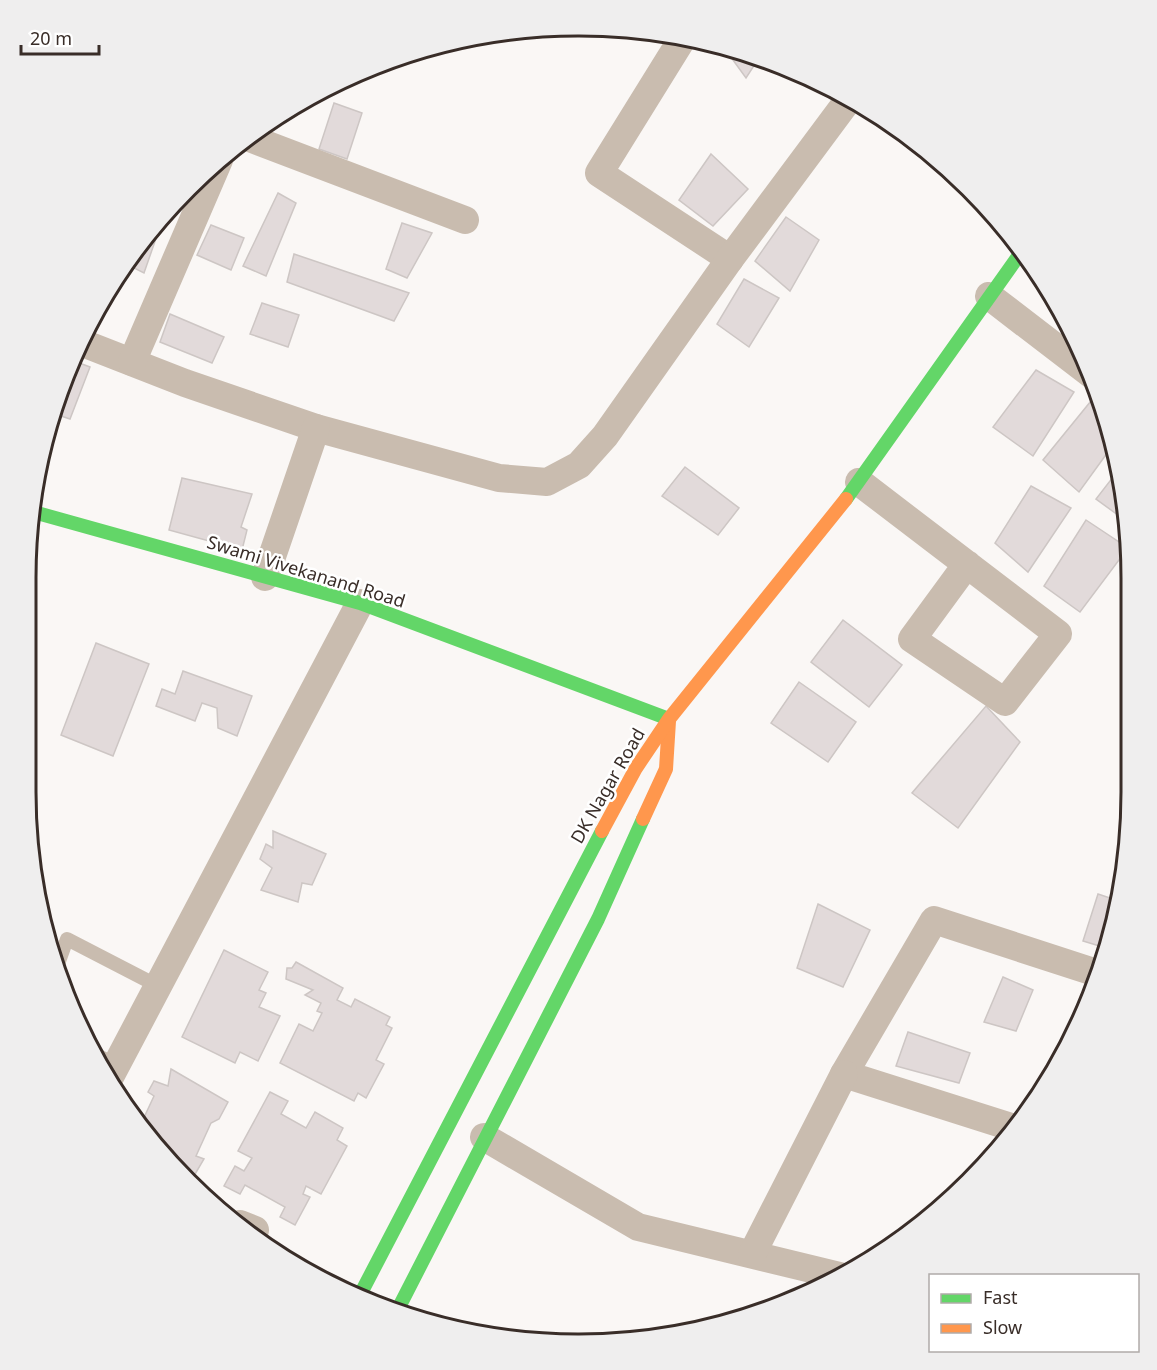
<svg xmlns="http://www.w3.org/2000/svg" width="1157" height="1370" font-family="'Noto Sans',sans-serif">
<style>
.building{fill:#e2dada;stroke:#cdc6c4;stroke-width:1.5}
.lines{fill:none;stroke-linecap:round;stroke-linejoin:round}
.lane{stroke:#c9bcaf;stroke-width:14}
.street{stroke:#c9bcaf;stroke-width:28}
.fast{stroke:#63d668;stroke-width:14}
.slow{stroke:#ff974d;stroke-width:14}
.labels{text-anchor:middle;stroke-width:5;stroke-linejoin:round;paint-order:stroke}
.street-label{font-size:18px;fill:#392d28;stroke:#fff}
.rim{fill:none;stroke:#392d28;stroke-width:3}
</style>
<rect width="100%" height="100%" fill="#faf7f5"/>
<g class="building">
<path d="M726 48 759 58 746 78 725 49Z"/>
<path d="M334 103 362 113 347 159 319 149Z"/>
<path d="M711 154 748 189 713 226 679 200Z"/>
<path d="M278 193 296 203 266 276 243 266Z"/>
<path d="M786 217 819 240 790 291 755 261Z"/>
<path d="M158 223 161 224 144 273 126 264 140 242Z"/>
<path d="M402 223 432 233 407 278 386 269Z"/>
<path d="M211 225 244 238 231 270 197 255Z"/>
<path d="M294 254 409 293 394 321 287 282Z"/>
<path d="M744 279 779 298 749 347 717 324Z"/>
<path d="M262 303 299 315 288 347 250 334Z"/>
<path d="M170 314 224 337 212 363 160 342Z"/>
<path d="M74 361 90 367 70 419 58 415Z"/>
<path d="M1036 370 1074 392 1033 456 993 427Z"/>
<path d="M1091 401 1104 416 1113 445 1079 492 1043 460Z"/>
<path d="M685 467 739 508 718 535 662 496Z"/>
<path d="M1120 468 1121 471 1126 521 1096 499Z"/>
<path d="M182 478 252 494 241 527 247 530 242 550 169 530Z"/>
<path d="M1031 486 1071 508 1028 572 995 543Z"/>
<path d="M1086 520 1128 548 1080 612 1044 586Z"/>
<path d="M843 620 902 665 869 707 811 662Z"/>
<path d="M96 643 149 664 113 756 61 735Z"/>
<path d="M183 671 252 696 237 736 218 728 217 708 202 703 195 721 156 706 162 689 175 694Z"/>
<path d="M799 682 856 722 828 762 771 723Z"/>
<path d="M986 706 1020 742 958 828 912 793Z"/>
<path d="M273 831 326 854 312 885 302 883 298 902 261 890 272 868 260 859 266 844 273 848Z"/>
<path d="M1098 894 1116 900 1106 948 1083 941Z"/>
<path d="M818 904 870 930 843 987 797 968Z"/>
<path d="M224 950 268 972 259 990 266 993 259 1007 280 1016 258 1061 240 1052 235 1063 182 1037Z"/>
<path d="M296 962 343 988 337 1000 351 1007 355 999 390 1017 386 1025 392 1028 376 1060 384 1064 366 1098 358 1093 354 1101 280 1063 299 1024 313 1031 322 1013 317 1011 321 1003 305 995 313 990 286 979 287 968H292Z"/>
<path d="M1003 977 1033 990 1016 1031 984 1022Z"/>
<path d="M908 1032 970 1053 959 1083 896 1066Z"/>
<path d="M171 1069 228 1102 219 1119 211 1123 196 1156 204 1159 191 1181 163 1156 141 1124 154 1096 148 1092 154 1081 168 1086Z"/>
<path d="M270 1092 288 1101 281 1114 306 1128 315 1112 343 1128 337 1140 347 1146 321 1194 306 1186 303 1194 310 1197 295 1225 280 1217 285 1207 245 1185 240 1194 224 1186 235 1166 244 1171 252 1158 238 1151Z"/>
</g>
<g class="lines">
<g class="lane">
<path d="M57 967 67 939 156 985"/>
<path d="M95 1054 115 1065"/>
</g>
<g class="street">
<path d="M684 36 599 173 730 259"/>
<path d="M252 139 465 220"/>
<path d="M989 296 1092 375"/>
<path d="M80 342 185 383 316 428 499 478 547 482 579 465 605 436 730 259 849 99"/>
<path d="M132 362 219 160"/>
<path d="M859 482 1058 634 1005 702 912 639 967 564"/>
<path d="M265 577 316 428"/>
<path d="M110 1077 360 603"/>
<path d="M1014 1128 844 1074 934 920 1100 974"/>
<path d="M484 1137 638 1227 840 1276"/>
<path d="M240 1224 255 1230"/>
<path d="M752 1254 844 1074"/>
</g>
<g class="fast">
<path d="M846 499 1022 251"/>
<path d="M30 511 360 603 669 719"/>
<path d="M360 1295 602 831"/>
<path d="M396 1313 598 919 643 819"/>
</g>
<g class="slow">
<path d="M643 819 666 769 669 721"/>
<path d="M602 831 636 768 669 719 846 499"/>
</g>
</g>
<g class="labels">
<g class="street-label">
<text transform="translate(306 572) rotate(17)" y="6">Swami Vivekanand Road</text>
<text transform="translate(608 786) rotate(-60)" y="6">DK Nagar Road</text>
</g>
</g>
<path d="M0 0H1157V1370H0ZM578 36H579A542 542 0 0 1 1121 578V792A542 542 0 0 1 579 1334H578A542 542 0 0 1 36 792V578A542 542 0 0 1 578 36Z" fill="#efeeee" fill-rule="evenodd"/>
<path class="rim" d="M578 36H579A542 542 0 0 1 1121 578V792A542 542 0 0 1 579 1334H578A542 542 0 0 1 36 792V578A542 542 0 0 1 578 36Z"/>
<rect x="929" y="1274" width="210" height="78" fill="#ffffff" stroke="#b0aba9" stroke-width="1.5"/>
<rect x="941" y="1294" width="30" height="9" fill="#63d668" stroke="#b0aba9" stroke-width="1.5"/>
<text x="983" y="1304" font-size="18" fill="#392d28">Fast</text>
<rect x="941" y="1324" width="30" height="9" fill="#ff974d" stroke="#b0aba9" stroke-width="1.5"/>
<text x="983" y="1334" font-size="18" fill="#392d28">Slow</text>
<path d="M21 45v9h78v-9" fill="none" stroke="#392d28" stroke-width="3"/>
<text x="30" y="45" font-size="18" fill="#392d28" stroke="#ffffff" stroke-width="4.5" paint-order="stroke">20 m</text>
</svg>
